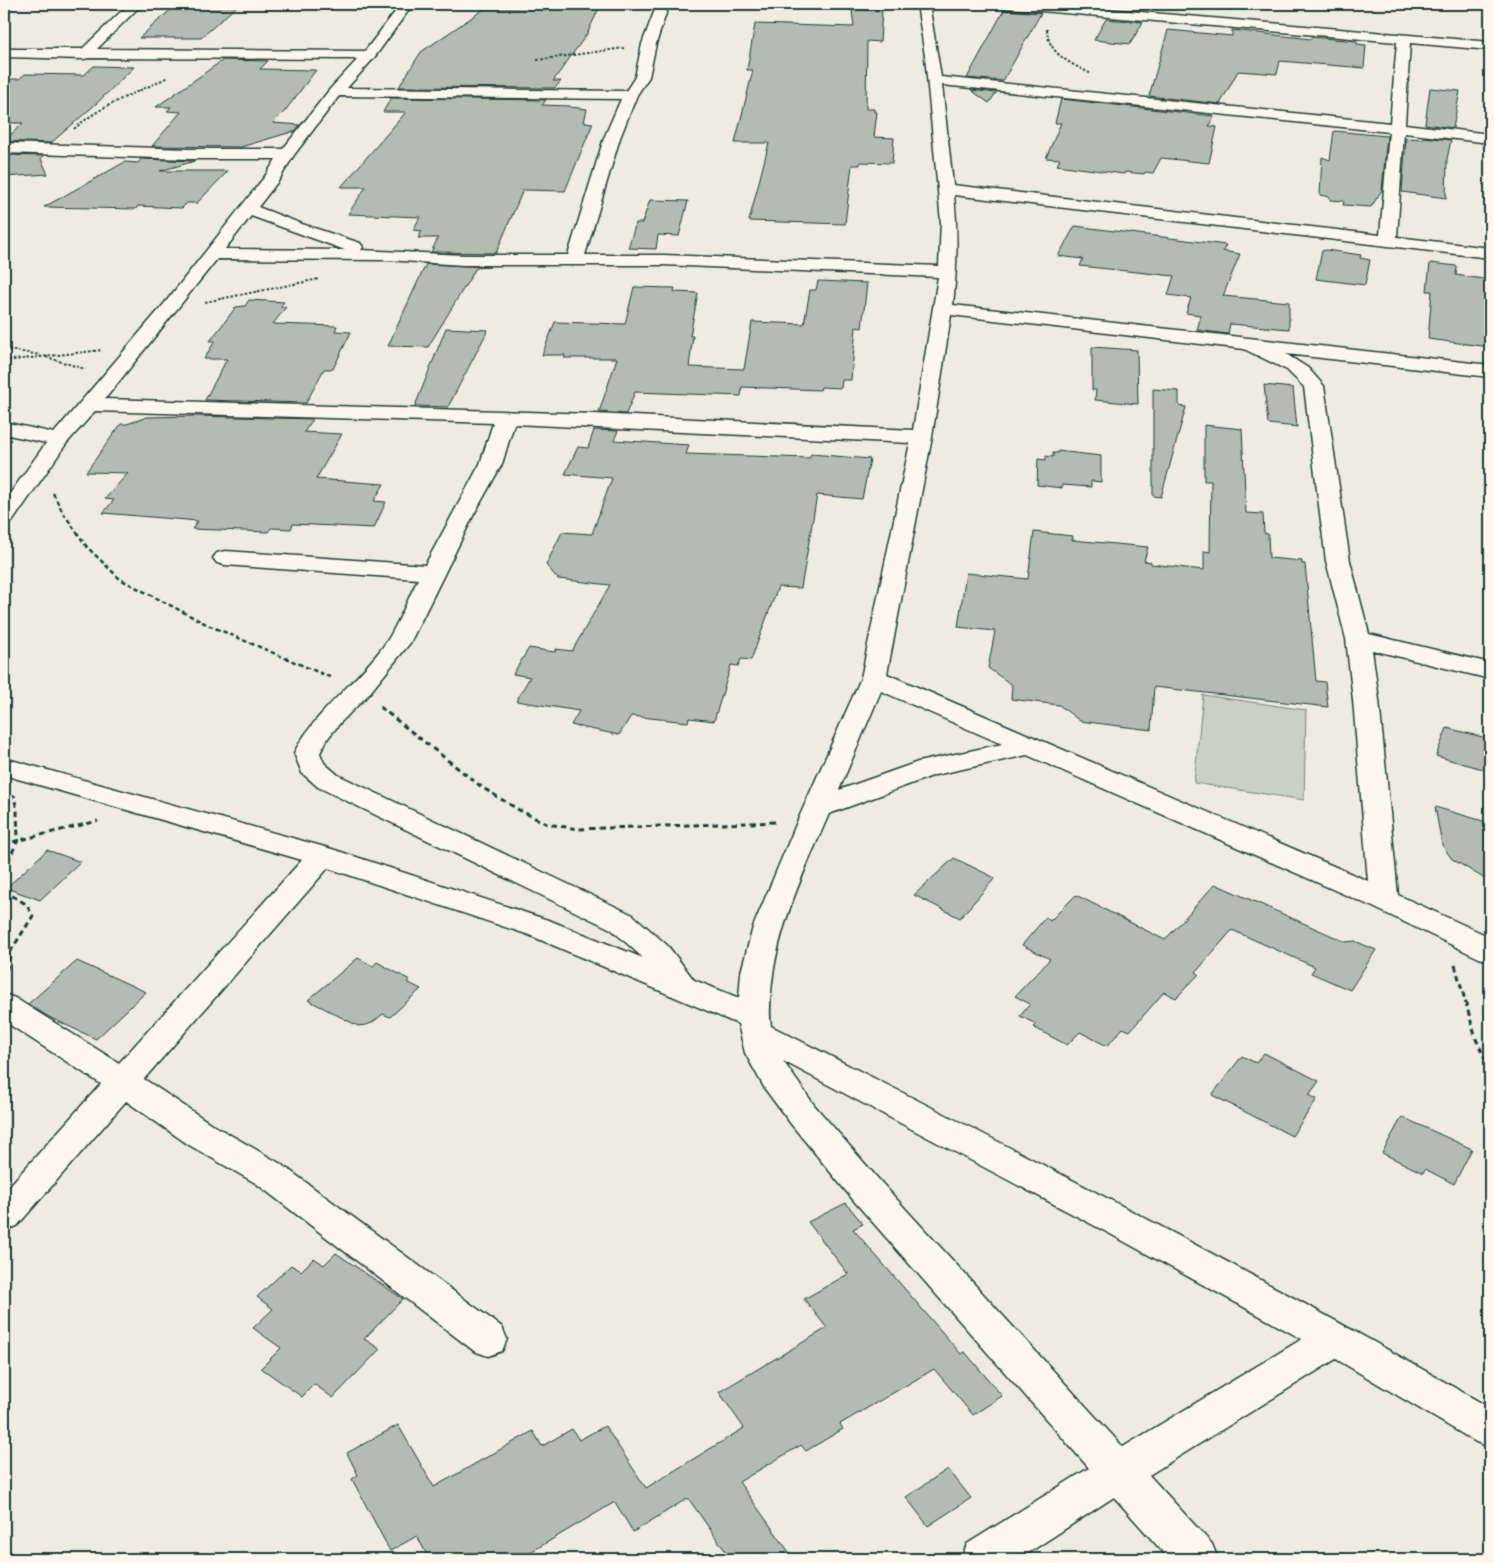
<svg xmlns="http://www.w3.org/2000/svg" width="1494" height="1563" font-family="'Shantell Sans',sans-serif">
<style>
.green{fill:#cbcfc4;stroke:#75867c}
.building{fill:#b4bbb0;stroke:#1f3d34}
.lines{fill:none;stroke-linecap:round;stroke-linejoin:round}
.street-casing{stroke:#1f3d34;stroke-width:3}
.path-far2{stroke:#1f3d34;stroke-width:2;stroke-dasharray:2.5 2;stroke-linecap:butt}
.path-far1{stroke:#1f3d34;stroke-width:2.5;stroke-dasharray:4.5 3;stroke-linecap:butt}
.path{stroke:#1f3d34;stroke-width:3;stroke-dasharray:5.5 4;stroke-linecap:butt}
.street{fill:#fbf7ec;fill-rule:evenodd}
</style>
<rect width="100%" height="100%" fill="#eeece1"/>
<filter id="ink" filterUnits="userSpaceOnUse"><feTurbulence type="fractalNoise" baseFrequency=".02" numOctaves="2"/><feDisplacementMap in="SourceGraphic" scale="10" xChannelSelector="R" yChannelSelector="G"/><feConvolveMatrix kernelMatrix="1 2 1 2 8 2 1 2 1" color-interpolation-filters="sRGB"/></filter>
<g filter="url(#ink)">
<path class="green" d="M1203 695 1306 710 1304 800 1194 783Z"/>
<g class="building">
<path d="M177 4H239L201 38H139Z"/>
<path d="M515 4H601L587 34 553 81H561L555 88 399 87 421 52 487 7H513Z"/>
<path d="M852 10H882L880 42 867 41 866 109H874V112H877L874 137 894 138 892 163 860 162V165H852L845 224 749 221 769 143H735L753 70H747L755 24 854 27Z"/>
<path d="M1004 10 1041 13 1003 81 967 78Z"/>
<path d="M1106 19 1143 22 1130 44 1094 40Z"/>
<path d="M1168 30 1232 36V30L1311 39V37L1357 41V44L1366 45 1364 68 1280 61 1277 74 1238 71 1220 104 1149 96Z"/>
<path d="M223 60 268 61 260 69 316 70 285 111 273 123 300 125 295 131 241 147 152 146 181 112 167 111 171 107H156Z"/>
<path d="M94 66 134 67 97 103 51 143 4 141 23 123H4V86L12 79H19L25 74 84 75Z"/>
<path d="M1430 88 1460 91 1453 128 1425 124Z"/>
<path d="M971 90 996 93 989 103Z"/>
<path d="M391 98 546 100 542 105 570 106V107L587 109 584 122 593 123 565 191 523 190 496 253 431 252 438 238H418L422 231 413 230 420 217 348 214 366 187H341L406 112H383Z"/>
<path d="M1061 99 1214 116 1209 126 1217 127 1209 163 1161 158 1153 173 1145 172 1144 174 1125 172 1124 174 1057 165 1060 159 1046 158 1061 123H1055Z"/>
<path d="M1334 131 1387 136 1382 190 1371 207 1343 205 1344 201 1330 200V197L1320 195 1322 157 1330 160Z"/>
<path d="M1423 137 1451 140 1447 159 1446 198 1402 192 1406 138 1423 139Z"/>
<path d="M4 155 43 156 41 159 48 174 4 177Z"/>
<path d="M141 159 195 161 160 171H228L197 203H187L182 208 138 206 136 209 44 207 125 162 138 163Z"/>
<path d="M650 200 688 201 679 236 658 235 656 249 628 248 636 223H642Z"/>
<path d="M1075 226 1226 245 1223 251 1240 254 1223 296 1289 302V329L1230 324 1228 334 1197 330 1201 315 1186 313 1191 298 1168 295 1174 276 1080 266 1083 259 1058 256Z"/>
<path d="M1326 250 1361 255 1360 258 1370 260 1365 285 1316 279 1322 251Z"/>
<path d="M1430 263 1457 266 1456 275 1490 280V347L1428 339 1432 291H1427Z"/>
<path d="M426 264 490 267 476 268 428 347 388 346Z"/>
<path d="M818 281 867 283 862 328 856 327 851 380H842L841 388 821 387 820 390 742 387 741 396 635 392 626 414 599 412 617 358H564L565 355H542L555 322 625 324 634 287 675 288 674 292 698 293 690 336H693L689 367 744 369 752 322 804 324 810 290H816Z"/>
<path d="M249 300 284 302 280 307H286L273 324 337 326 335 331 351 332 333 369H324L306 403 205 400 227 359H204L215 341H210L236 307 245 306Z"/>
<path d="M446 328 488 330 448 407 415 406Z"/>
<path d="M1092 347 1137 350 1138 404 1095 400 1096 390H1092Z"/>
<path d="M1264 385 1293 388 1297 427 1268 424Z"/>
<path d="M1153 389 1179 391V406L1186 407 1161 497 1153 496Z"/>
<path d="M196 416 313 419 304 432 342 434 316 479 384 484 374 501 386 502 374 528 293 524 291 529 271 528 268 532 192 529 198 521 103 513 114 500 105 499 128 473 86 472 121 424H127L147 417Z"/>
<path d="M1204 425 1242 429 1246 513 1263 514 1264 533 1268 534 1269 558 1302 561V564H1305L1316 681 1325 682 1328 707 1154 687 1151 730 1080 721 1059 705 1011 699 1012 685 988 668 995 631 958 627 966 573 1028 579 1034 532 1073 536 1072 540 1148 547 1144 561 1151 562V564L1204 570V551L1210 552 1211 481H1204Z"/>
<path d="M594 430 618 431 614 440 689 445 686 454 809 458 811 454 870 459 862 499 817 495 801 588 778 587 751 660 741 659 738 666 731 665 714 721 689 718 688 722 631 716 619 735 571 725 579 711 516 701 530 677 513 674 529 648 555 652 556 649 572 651 610 585 558 579 546 565 562 532 592 534 612 478 565 474 578 447 588 448Z"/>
<path d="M1058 451 1101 456V482L1091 481V487L1062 485V488L1037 485 1038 459 1046 460V456L1053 457V453H1058Z"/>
<path d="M1447 728 1490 739V771L1436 756Z"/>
<path d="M1435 807 1490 823V882L1452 859 1442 845Z"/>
<path d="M47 850 81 862 40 900 6 888Z"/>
<path d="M954 858 995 878 960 918 914 895Z"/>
<path d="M1215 884 1346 942 1355 941 1376 950 1350 990 1311 973 1315 967 1232 930 1196 972 1199 974 1176 998 1164 992 1130 1031 1123 1028 1107 1046 1080 1032 1067 1045 1033 1027 1036 1024 1020 1016 1030 1004 1015 996 1050 959 1022 945 1046 917 1050 921 1076 895 1165 940Z"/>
<path d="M358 958 373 966 377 962 410 980 407 982 421 989 390 1017 383 1014 372 1023 366 1025 358 1026 308 1000Z"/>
<path d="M77 961 146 992 96 1039 49 1017 28 1004Z"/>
<path d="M1264 1053 1319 1081 1309 1095 1317 1099 1292 1136 1212 1095 1242 1056 1256 1063Z"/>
<path d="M1402 1117 1472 1149 1454 1184 1425 1169 1423 1173 1382 1153Z"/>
<path d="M846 1203 863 1224 853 1229 961 1354 965 1352 1002 1396 973 1415 934 1369 840 1424 843 1429 806 1451 801 1445 739 1482 794 1559H731L688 1498 633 1532 615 1502 519 1559H429L417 1536 390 1551 352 1479 358 1475 347 1453 398 1425 434 1487 533 1431 542 1446 572 1429 579 1440 605 1426 646 1488 744 1428 719 1392 827 1328 804 1299 848 1274 808 1222Z"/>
<path d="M336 1253 403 1299 364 1339 380 1349 333 1398 314 1384 302 1397 261 1368 281 1348 253 1328 273 1309 257 1297 291 1265 301 1271 314 1258 324 1265Z"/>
<path d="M948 1469 971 1498 928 1526 906 1497Z"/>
</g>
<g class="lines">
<defs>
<path id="street" d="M129 4H142L97 49 365 51 401 4H413L374 58 347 88 626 91 635 77 642 44 657 4H669L656 44 649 77 637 95 620 138 585 255H664L939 266 941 222 925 56 917 4H929L941 77 1390 123 1397 42 1006 8 1000 4H1047L1490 42V50L1410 43 1405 124 1490 134V143L1404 133 1397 237 1490 248V258L954 195C958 232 957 268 953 305L1490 365V377L1286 354 1308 368 1324 386 1350 561 1369 634 1490 663V679L1372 650 1379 700 1398 895 1490 937V961L1479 958 1373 907 1027 755 935 775 829 814C804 871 776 930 771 992 770 1004 769 1015 771 1026 1014 1149 1255 1272 1490 1408V1447L1476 1442 1336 1359 1149 1475 1212 1544 1218 1559H1169L1114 1497 1019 1559H961L967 1544 1089 1468 854 1201 791 1124 765 1089 745 1053 738 1024 529 935 328 868 144 1079 213 1125 281 1164 502 1327 507 1339 502 1351 488 1356 474 1351 257 1184 189 1145 126 1101 17 1226 4 1231V1192L101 1084 4 1021V994L15 998 119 1063 302 860 4 775V758L332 849 551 921 643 958 611 929 318 787 302 773 294 753C318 707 359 682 387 641 399 622 408 599 418 579L225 565 217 563 213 558 217 553 225 551 425 565 480 464 493 423 95 411 66 444 12 522 4 524V502L46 443 4 434V422L54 433 164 304 266 175 276 159H189L4 153V143L189 149H283L330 89 358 59 89 58 84 59 4 57V49H82ZM942 85 1389 132 1380 235 953 185ZM339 96 621 99 604 138 568 255H463L361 250 363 247 360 243 302 224 258 207 279 180 294 155ZM251 216 345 250 225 249ZM217 259 387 260 463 265H664L938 277 913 430 594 414 105 399ZM951 315 1244 349 1287 370 1304 387 1326 561 1346 639 1353 700 1368 881 887 674 932 437ZM514 424 910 443 861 678 797 822 753 927 741 972 739 998 694 980 668 946 633 915 338 775 324 763 320 753 328 738 340 723 368 695 410 643 473 516 502 464ZM881 691 1002 744 918 762 839 790ZM783 1061 1114 1236 1302 1339 1123 1447 880 1181 815 1106Z"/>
</defs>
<use href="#street" class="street-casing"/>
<g class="path-far2">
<path d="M872 4 901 8"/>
<path d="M683 5 721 4"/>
<path d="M1047 29C1048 55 1071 63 1091 74"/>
<path d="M537 60 624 48"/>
<path d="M74 129C102 104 135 94 168 77"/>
<path d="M205 302 319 279"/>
<path d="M4 349 40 355"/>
<path d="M46 357 85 369"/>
<path d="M4 361 102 350"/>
</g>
<path class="path-far1" d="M53 493 62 511 87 547 120 579 208 625 332 678"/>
<g class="path">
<path d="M380 707 483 788 519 810 547 824 578 829 778 822"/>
<path d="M4 844 98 821"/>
<path d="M4 870 18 840 17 811 14 795"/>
<path d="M4 891 26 904 33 916 10 952 5 979"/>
<path d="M1455 965 1476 1039 1490 1069"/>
</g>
<use href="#street" class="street"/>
</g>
</g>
<rect width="1494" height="1563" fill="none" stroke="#fbf7ec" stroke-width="20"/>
<rect x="10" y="10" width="1474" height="1543" fill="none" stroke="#1f3d34" stroke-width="2" filter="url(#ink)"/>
</svg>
